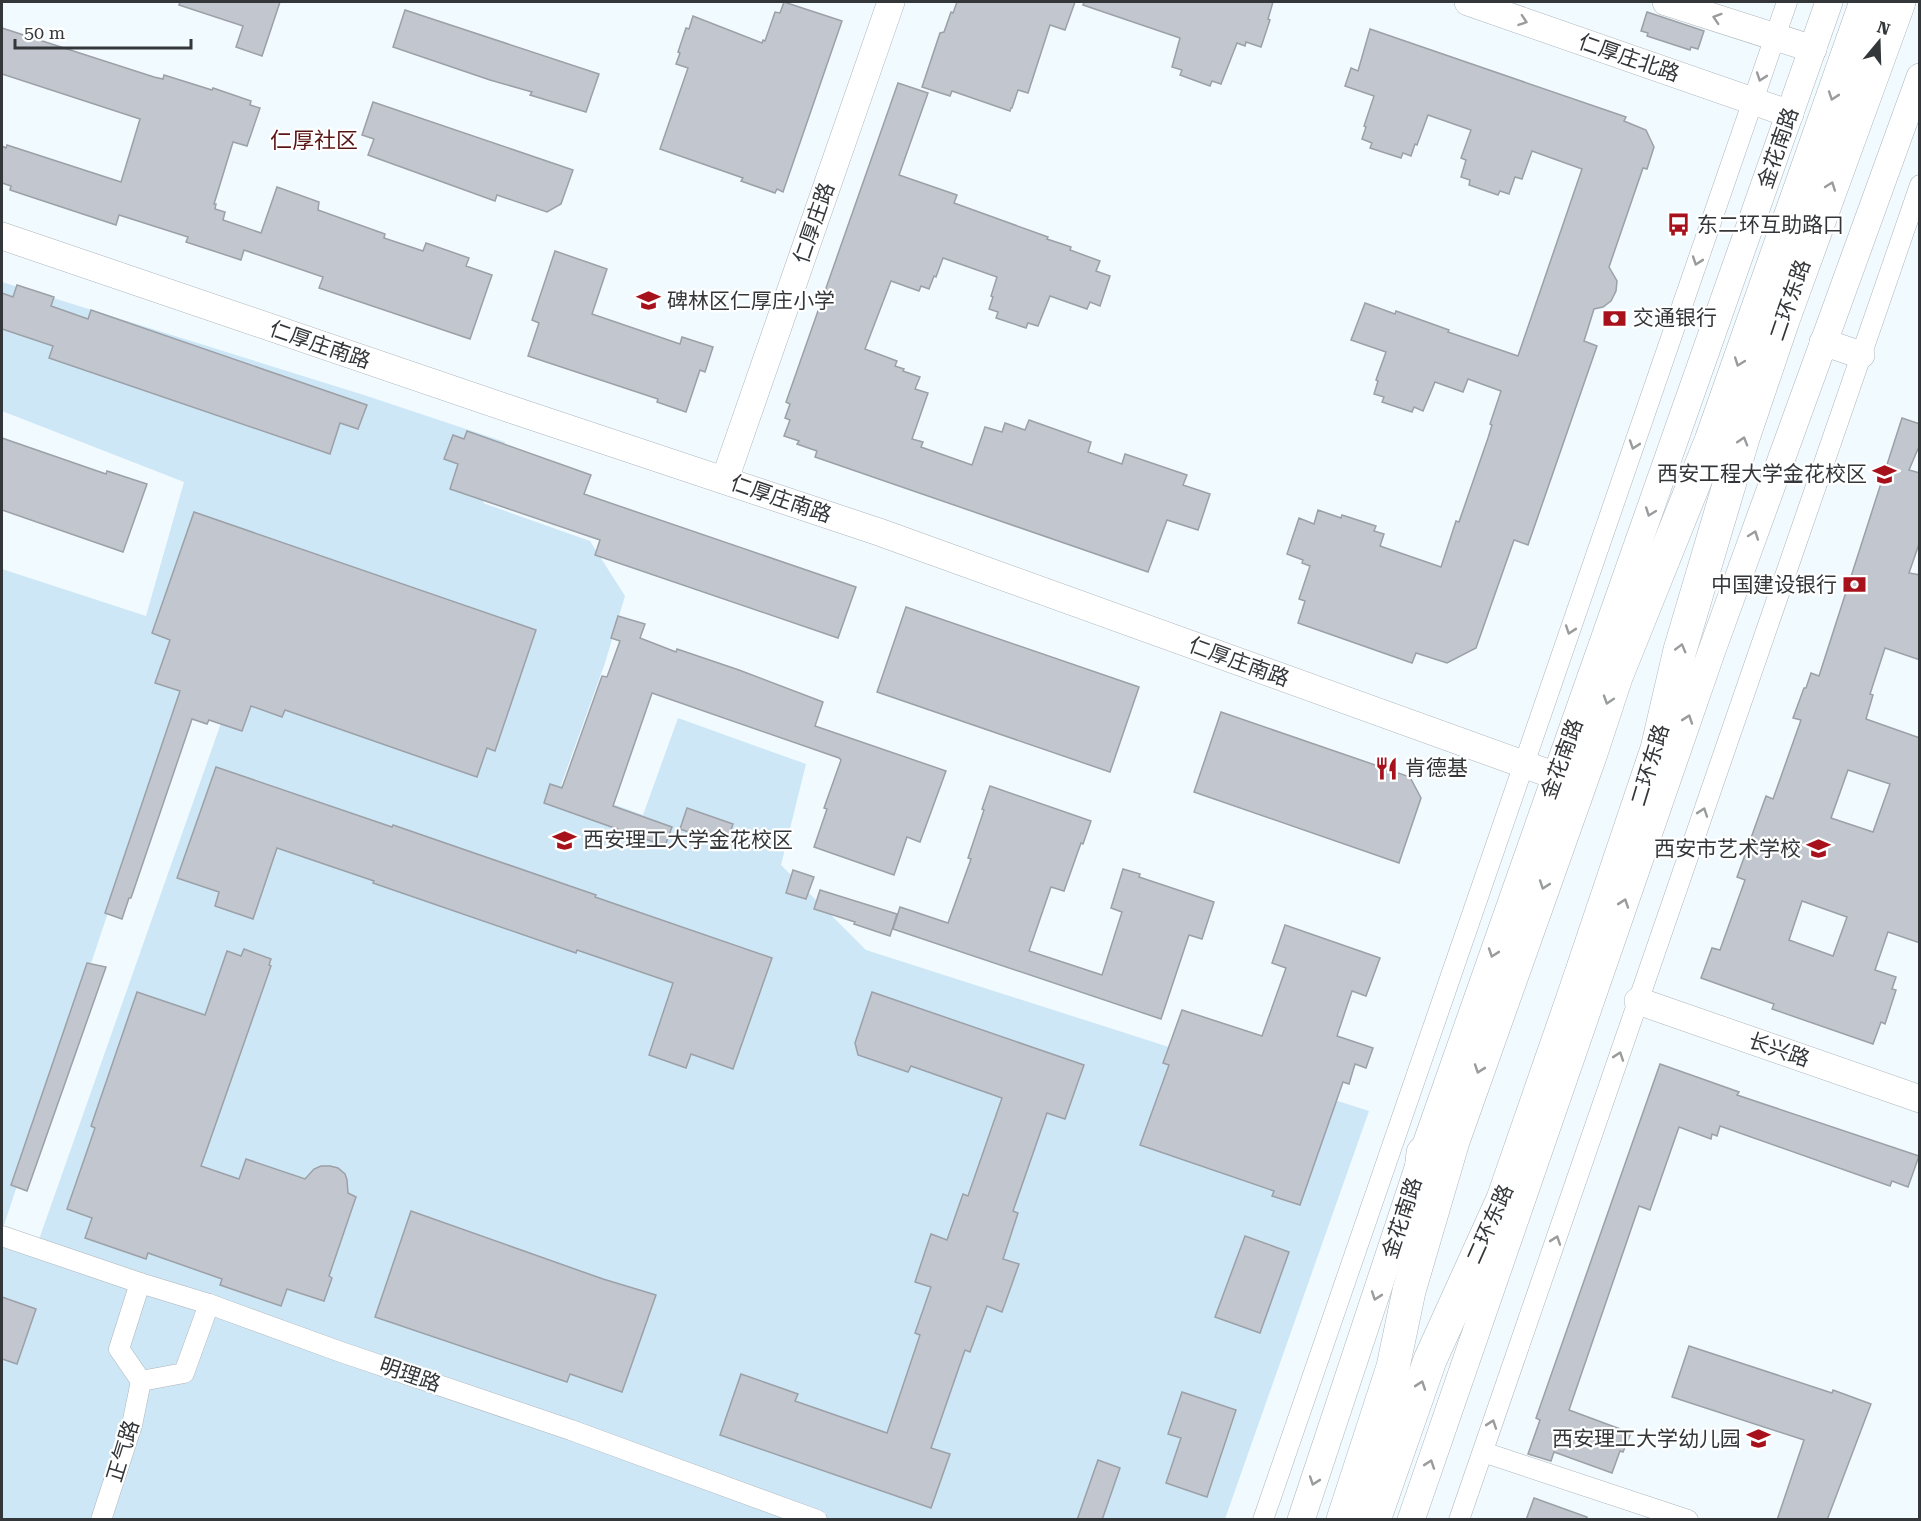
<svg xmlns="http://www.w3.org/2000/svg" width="1921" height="1521" font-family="'Roboto Serif','Noto Sans SC',serif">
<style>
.green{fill:#cde7f6}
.building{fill:#c2c6ce;stroke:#9ca0a7;stroke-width:1.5;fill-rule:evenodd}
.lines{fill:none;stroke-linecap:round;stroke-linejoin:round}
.street-casing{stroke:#adb5ba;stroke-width:21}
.secondary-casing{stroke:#adb5ba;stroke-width:28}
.highway-casing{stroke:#adb5ba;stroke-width:34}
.street{stroke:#fff;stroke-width:20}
.secondary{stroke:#fff;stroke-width:27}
.highway{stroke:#fff;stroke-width:33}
.oneway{stroke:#9a9b9c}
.labels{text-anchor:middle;stroke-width:4.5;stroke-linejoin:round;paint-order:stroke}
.street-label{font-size:21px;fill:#343739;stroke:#fff}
.poi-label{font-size:21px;fill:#343739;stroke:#fff;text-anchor:start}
.neighbourhood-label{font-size:22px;fill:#591514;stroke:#fff}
</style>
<rect width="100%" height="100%" fill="#f1faff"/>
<path class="green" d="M2 282 367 396 505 442 483 503 590 541 625 596 605 663 561 785 643 815 678 718 806 764 781 865 866 950 1369 1111 1225 1519H2V1241L36 1248 239 672 193 657 2 1231V569L146 616 184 482 2 411Z"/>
<g class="building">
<path d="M180 2H280L262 56 236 47 243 26 179 5Z"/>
<path d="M784 2 842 21 783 192 777 189 775 193 741 181 743 178 660 149 688 68 676 64 680 53 678 52 686 28 689 29 693 16 762 43 763 40 765 41 775 12 780 13Z"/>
<path d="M957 2H1075L1065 30 1050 25 1028 93 1018 90 1012 108H1011L1010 111 952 91 950 96 922 87 940 33 944 32 951 12 953 13Z"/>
<path d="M1084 2H1273L1268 19 1270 20 1261 47 1246 42 1245 46 1237 43 1221 84 1212 81 1210 86 1180 75 1182 70 1172 67 1180 38 1083 5Z"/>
<path d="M405 10 599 74 586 112 530 95 532 92 490 80 393 47Z"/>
<path d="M1647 12 1704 31 1698 49 1691 47 1690 50 1647 36 1648 33 1641 31Z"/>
<path d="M2 28 154 77 163 79 164 75 212 90 213 88 251 101 250 105 260 108 247 146 233 142 214 204H216L215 209 225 212 223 220 261 233 277 187 319 202 318 210 385 234 384 238 423 251 426 243 469 258 466 266 492 275 470 339 319 288 323 277 244 250 241 260 186 242 188 237 119 215 116 225 10 190 11 186 2 183V146L6 148 7 145 121 182 140 119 2 74Z"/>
<path d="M1370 29 1626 117 1624 121 1646 130 1654 147 1647 169 1643 168 1609 267 1617 281 1616 291 1611 301 1603 307 1594 309 1584 341 1597 346 1528 545 1514 540 1476 648 1447 663 1416 653 1412 663 1298 623 1305 601 1299 599 1310 566 1302 563 1303 560 1287 554 1299 518 1314 524 1318 510 1341 518 1342 515 1376 526 1374 531 1384 534 1380 546 1441 567 1456 521 1459 522 1488 438 1492 425 1490 424 1501 391 1468 379 1463 392 1435 382 1423 411 1414 407 1412 412 1382 402 1384 397 1374 394 1378 381 1376 380 1386 352 1351 340 1365 303 1395 314 1396 311 1449 330 1448 332 1518 356 1582 169 1532 151 1522 179 1515 177 1509 194 1500 191 1498 195 1469 185 1470 180 1461 177 1466 160 1461 158 1471 130 1428 115 1417 145 1415 144 1411 156 1403 153 1401 158 1370 148 1372 143 1362 139 1366 127 1364 126 1374 96 1345 86 1351 68 1358 71Z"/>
<path d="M898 83 928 93 899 175 957 195 954 203 1048 237 1047 239 1071 247 1070 250 1100 261 1096 271 1110 276 1100 306 1090 302 1087 309 1050 296 1038 326 1028 323 1026 328 996 318 998 312 989 309 993 297 991 296 997 277 943 258 936 277 934 276 929 289 921 286 919 291 891 281 865 349 897 361 895 366 904 369 903 371 920 377 915 389 928 393 912 439 923 442 921 447 972 465 985 427 1002 432 1005 423 1025 430 1029 420 1091 442 1088 452 1122 464 1125 454 1187 475 1183 485 1210 494 1198 530 1167 520 1148 572 815 457 817 451 797 444 799 441 784 436 790 420 785 418 790 404 786 402Z"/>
<path d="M373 102 573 170 561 204 547 212 497 195 495 201 368 155 374 139 362 135Z"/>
<path d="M555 251 607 269 592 314 680 344 682 337 713 347 705 372 700 370 686 412 657 402 658 399 528 356 539 323 532 320Z"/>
<path d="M17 285 54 297 51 306 88 319 91 310 367 405 358 429 340 423 330 454 49 358 53 346 2 329V293L13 297Z"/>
<path d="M1902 418 1920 424V444L1909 470 1920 473V541L1909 573 1920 575V660L1885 648 1870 694 1873 695 1866 719 1920 738V943L1888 932 1875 970 1896 977 1892 989 1896 990 1885 1024 1881 1022 1873 1044 1772 1009 1774 1004 1701 978 1712 948 1720 950 1745 880 1737 877 1766 796 1773 799 1801 720 1793 718 1804 688H1806L1811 673 1819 676ZM1848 770 1890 784 1873 832 1831 818ZM1802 901 1847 917 1833 956 1789 940Z"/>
<path d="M467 431 591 475 584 494 856 587 838 638 595 555 600 540 450 489 458 464 444 459 453 435 464 439Z"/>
<path d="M2 438 106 474 107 471 147 484 123 552 2 510Z"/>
<path d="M194 512 536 630 495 751 487 748 477 777 285 710 282 717 251 706 242 731 209 720 207 724 192 719 131 898H129L122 919 105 913 180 691 155 683 170 640 152 633Z"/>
<path d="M906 607 1139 687 1110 772 877 692Z"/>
<path d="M618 616 645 624 640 638 676 652 677 649 739 670 823 702 815 726 946 771 920 842 907 837 894 875 814 847 827 809 824 808 841 760 839 758 652 693 613 806 672 827 665 846 544 803 550 784 562 788 602 676 607 677 620 641 611 638Z"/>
<path d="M1221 712 1410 777 1421 798 1399 863 1194 792Z"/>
<path d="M216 767 392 827 393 825 596 895 595 897 772 958 733 1069 691 1054 686 1068 649 1055 673 983 577 950 576 953 373 883 374 881 277 848 253 919 215 906 219 892 177 878Z"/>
<path d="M990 786 1091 821 1083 844 1081 843 1064 891 1051 887 1029 951 1102 975 1122 912 1111 908 1123 869 1140 874 1139 877 1214 902 1202 939 1189 935 1161 1019 893 929 900 907 948 923 971 859 968 858 984 810 982 809Z"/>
<path d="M687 808 733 824 726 845 680 829Z"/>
<path d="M793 870 814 877 806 899 786 893Z"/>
<path d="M820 890 897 914 890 936 854 924 855 922 814 909Z"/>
<path d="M1285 925 1380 958 1366 996 1352 991 1337 1036 1373 1048 1366 1068 1355 1064 1349 1084 1343 1082 1300 1205 1272 1196 1274 1191 1140 1145 1169 1065 1163 1063 1182 1010 1262 1036 1286 968 1272 963Z"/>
<path d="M244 949 271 959 269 965 271 966 201 1166 239 1179 246 1159 305 1179 314 1169 321 1166H330L338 1168 345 1174 347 1180 348 1193 356 1197 329 1276 332 1278 324 1301 287 1289 281 1306 220 1285 222 1279 148 1253 146 1259 85 1238 92 1218 67 1209 95 1128 91 1126 137 992 205 1015 227 951 241 956Z"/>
<path d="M87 963 106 967 27 1191 11 1185Z"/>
<path d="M872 992 1084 1065 1065 1119 1047 1113 1013 1211 1018 1213 1003 1259 1019 1264 1002 1312 987 1306 970 1352 965 1350 931 1448 950 1454 931 1508 720 1435 741 1374 798 1394 795 1401 887 1433 920 1335 915 1333 931 1287 915 1282 931 1234 947 1240 963 1194 968 1196 1002 1098 911 1066 908 1072 858 1055 855 1043Z"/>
<path d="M1660 1064 1739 1092 1737 1095 1919 1156 1908 1187 1892 1181 1890 1186 1720 1126 1717 1136 1712 1134 1711 1139 1679 1127 1650 1210 1639 1206 1569 1410 1631 1433 1623 1452 1620 1451 1612 1473 1554 1452 1551 1461 1528 1454 1540 1420 1536 1418Z"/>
<path d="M411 1211 603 1279 656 1295 622 1392 570 1374 567 1382 375 1317Z"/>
<path d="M1245 1236 1289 1252 1260 1333 1215 1317Z"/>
<path d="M2 1297 36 1309 17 1364 2 1359Z"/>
<path d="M1689 1346 1832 1393 1833 1390 1871 1404 1827 1520H1777L1804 1440 1672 1397Z"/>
<path d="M1182 1392 1236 1410 1207 1497 1166 1483 1181 1438 1168 1434Z"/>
<path d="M1098 1460 1120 1468 1102 1520H1077Z"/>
<path d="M1534 1498 1587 1517V1520H1526Z"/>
</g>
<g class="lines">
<defs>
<g id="street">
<path d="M2 1236 140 1283 209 1304 341 1352 571 1430 817 1520"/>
<path d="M140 1283 119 1349 141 1381 184 1373 209 1304"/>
<path d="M1483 1452 1688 1520"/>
<path d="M101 1520 132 1425 141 1381"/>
<path d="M1263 1520 1787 2"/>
<path d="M1459 1520 1920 185"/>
</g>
<g id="secondary">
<path d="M1468 2 1790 114"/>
<path d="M1666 2 1813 49"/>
<path d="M2 236 516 411 879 532 1556 776"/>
<path d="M1823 342 1861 355"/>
<path d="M725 479 891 2"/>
<path d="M1638 1001 1920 1099"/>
<path d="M1301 1520 1423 1153 1829 2"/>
<path d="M1411 1520 1711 653 1920 77"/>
</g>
<g id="highway">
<path d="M1416 1217 1423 1153"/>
<path d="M1343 1520 1393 1367 1409 1291 1453 1141 1590 756 1616 677 1711 441 1866 2"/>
<path d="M1374 1520 1430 1360 1503 1199 1576 989 1657 749 1680 650 1743 438 1783 320 1899 2"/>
</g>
</defs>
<use href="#street" class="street-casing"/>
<use href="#secondary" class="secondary-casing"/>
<use href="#highway" class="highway-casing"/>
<use href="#street" class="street"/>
<use href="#secondary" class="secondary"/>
<use href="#highway" class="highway"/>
</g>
<defs><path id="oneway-chevron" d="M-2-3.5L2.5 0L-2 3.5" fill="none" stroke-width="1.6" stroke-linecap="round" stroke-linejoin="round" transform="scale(1.5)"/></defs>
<g class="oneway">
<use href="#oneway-chevron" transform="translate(1717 18) rotate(-162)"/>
<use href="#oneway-chevron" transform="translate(1523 21) rotate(19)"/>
<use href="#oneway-chevron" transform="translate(1761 77) rotate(109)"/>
<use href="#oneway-chevron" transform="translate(1833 96) rotate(109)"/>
<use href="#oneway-chevron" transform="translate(1831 186) rotate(-70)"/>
<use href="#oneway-chevron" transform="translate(1697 261) rotate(109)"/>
<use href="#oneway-chevron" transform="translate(1739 362) rotate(110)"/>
<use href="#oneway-chevron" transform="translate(1743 441) rotate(-73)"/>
<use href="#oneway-chevron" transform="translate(1634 445) rotate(109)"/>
<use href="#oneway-chevron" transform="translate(1650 512) rotate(110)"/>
<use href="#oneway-chevron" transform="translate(1754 535) rotate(-70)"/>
<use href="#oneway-chevron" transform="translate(1570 630) rotate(109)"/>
<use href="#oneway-chevron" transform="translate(1681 648) rotate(-75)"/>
<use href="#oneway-chevron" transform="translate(1608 700) rotate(108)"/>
<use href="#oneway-chevron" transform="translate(1688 719) rotate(-71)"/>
<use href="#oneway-chevron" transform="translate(1703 812) rotate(-71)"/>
<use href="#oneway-chevron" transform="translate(1544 885) rotate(109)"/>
<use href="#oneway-chevron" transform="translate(1624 903) rotate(-71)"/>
<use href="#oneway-chevron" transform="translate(1493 953) rotate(109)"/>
<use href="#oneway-chevron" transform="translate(1619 1056) rotate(-71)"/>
<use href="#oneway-chevron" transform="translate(1479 1069) rotate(109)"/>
<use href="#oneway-chevron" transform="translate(1556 1240) rotate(-71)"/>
<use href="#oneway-chevron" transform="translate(1376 1296) rotate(109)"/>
<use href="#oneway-chevron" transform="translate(1421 1385) rotate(-71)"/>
<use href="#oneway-chevron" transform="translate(1492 1424) rotate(-71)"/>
<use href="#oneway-chevron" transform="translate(1430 1464) rotate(-71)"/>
<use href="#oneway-chevron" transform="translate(1314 1481) rotate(109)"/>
</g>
<defs>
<symbol id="bus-bare" viewBox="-9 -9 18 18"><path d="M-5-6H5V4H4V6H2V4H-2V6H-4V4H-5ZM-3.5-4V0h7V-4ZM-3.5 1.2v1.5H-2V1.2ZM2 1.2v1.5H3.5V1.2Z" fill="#a7111c" stroke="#fff" stroke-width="2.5" paint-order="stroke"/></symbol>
<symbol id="school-bare" viewBox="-9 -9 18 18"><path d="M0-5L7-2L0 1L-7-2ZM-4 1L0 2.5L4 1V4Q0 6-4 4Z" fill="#a7111c" stroke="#fff" stroke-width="2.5" paint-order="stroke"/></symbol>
<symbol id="bank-bare" viewBox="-9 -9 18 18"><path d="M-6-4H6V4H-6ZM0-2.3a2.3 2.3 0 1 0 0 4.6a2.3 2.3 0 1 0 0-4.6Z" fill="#a7111c" stroke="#fff" stroke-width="2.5" paint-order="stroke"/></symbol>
<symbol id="university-bare" viewBox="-9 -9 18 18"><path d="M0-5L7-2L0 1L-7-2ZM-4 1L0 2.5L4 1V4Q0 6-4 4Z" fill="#a7111c" stroke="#fff" stroke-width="2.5" paint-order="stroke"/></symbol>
<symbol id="restaurant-bare" viewBox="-9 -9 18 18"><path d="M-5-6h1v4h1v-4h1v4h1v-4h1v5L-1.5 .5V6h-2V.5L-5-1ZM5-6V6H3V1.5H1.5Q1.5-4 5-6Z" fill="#a7111c" stroke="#fff" stroke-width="2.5" paint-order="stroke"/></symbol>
</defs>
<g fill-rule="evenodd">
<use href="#bus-bare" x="1662" y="208" width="33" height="33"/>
<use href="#school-bare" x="632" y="284" width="33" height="33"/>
<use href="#bank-bare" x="1598" y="302" width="33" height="33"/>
<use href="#university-bare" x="1868" y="458" width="33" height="33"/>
<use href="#bank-bare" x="1838" y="568" width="33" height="33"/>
<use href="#restaurant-bare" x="1370" y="752" width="33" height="33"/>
<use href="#university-bare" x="548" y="824" width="33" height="33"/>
<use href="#school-bare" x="1802" y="832" width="33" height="33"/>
<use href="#school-bare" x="1742" y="1422" width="33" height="33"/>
</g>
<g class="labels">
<g class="street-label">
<text transform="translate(1629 58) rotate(19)" y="7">仁厚庄北路</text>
<text transform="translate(1778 148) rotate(-71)" y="7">金花南路</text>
<text transform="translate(814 223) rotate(-71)" y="7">仁厚庄路</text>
<text transform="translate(1790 300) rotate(-71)" y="7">二环东路</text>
<text transform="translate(320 345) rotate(19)" y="7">仁厚庄南路</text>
<text transform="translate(781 499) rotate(19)" y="7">仁厚庄南路</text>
<text transform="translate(1239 662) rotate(20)" y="7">仁厚庄南路</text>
<text transform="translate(1562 759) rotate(-70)" y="7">金花南路</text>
<text transform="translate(1650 765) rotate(-73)" y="7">二环东路</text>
<text transform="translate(1779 1050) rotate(19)" y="7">长兴路</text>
<text transform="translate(1402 1218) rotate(-72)" y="7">金花南路</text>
<text transform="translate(1490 1224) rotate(-66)" y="7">二环东路</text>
<text transform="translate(410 1375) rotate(19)" y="7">明理路</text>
<text transform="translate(123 1451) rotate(-73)" y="7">正气路</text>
</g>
<g class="poi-label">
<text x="1697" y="232">东二环互助路口</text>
<text x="667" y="308">碑林区仁厚庄小学</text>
<text x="1633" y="325">交通银行</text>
<text x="1867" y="481" text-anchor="end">西安工程大学金花校区</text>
<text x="1837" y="592" text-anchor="end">中国建设银行</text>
<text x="1405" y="775">肯德基</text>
<text x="583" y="847">西安理工大学金花校区</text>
<text x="1801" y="856" text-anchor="end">西安市艺术学校</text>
<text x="1741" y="1446" text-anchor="end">西安理工大学幼儿园</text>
</g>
<g class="neighbourhood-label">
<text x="314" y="148">仁厚社区</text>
</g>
</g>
<rect width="1921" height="1521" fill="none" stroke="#343739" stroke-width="6"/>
<g transform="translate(1879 42) rotate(19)" stroke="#ffffff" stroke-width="4.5" paint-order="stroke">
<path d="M0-4.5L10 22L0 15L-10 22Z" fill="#343739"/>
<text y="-9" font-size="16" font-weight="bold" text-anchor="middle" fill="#343739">N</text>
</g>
<path d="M15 39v9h176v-9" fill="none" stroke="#343739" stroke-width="3"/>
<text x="24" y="39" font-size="18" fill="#343739" stroke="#ffffff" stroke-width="4.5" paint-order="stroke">50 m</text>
</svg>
